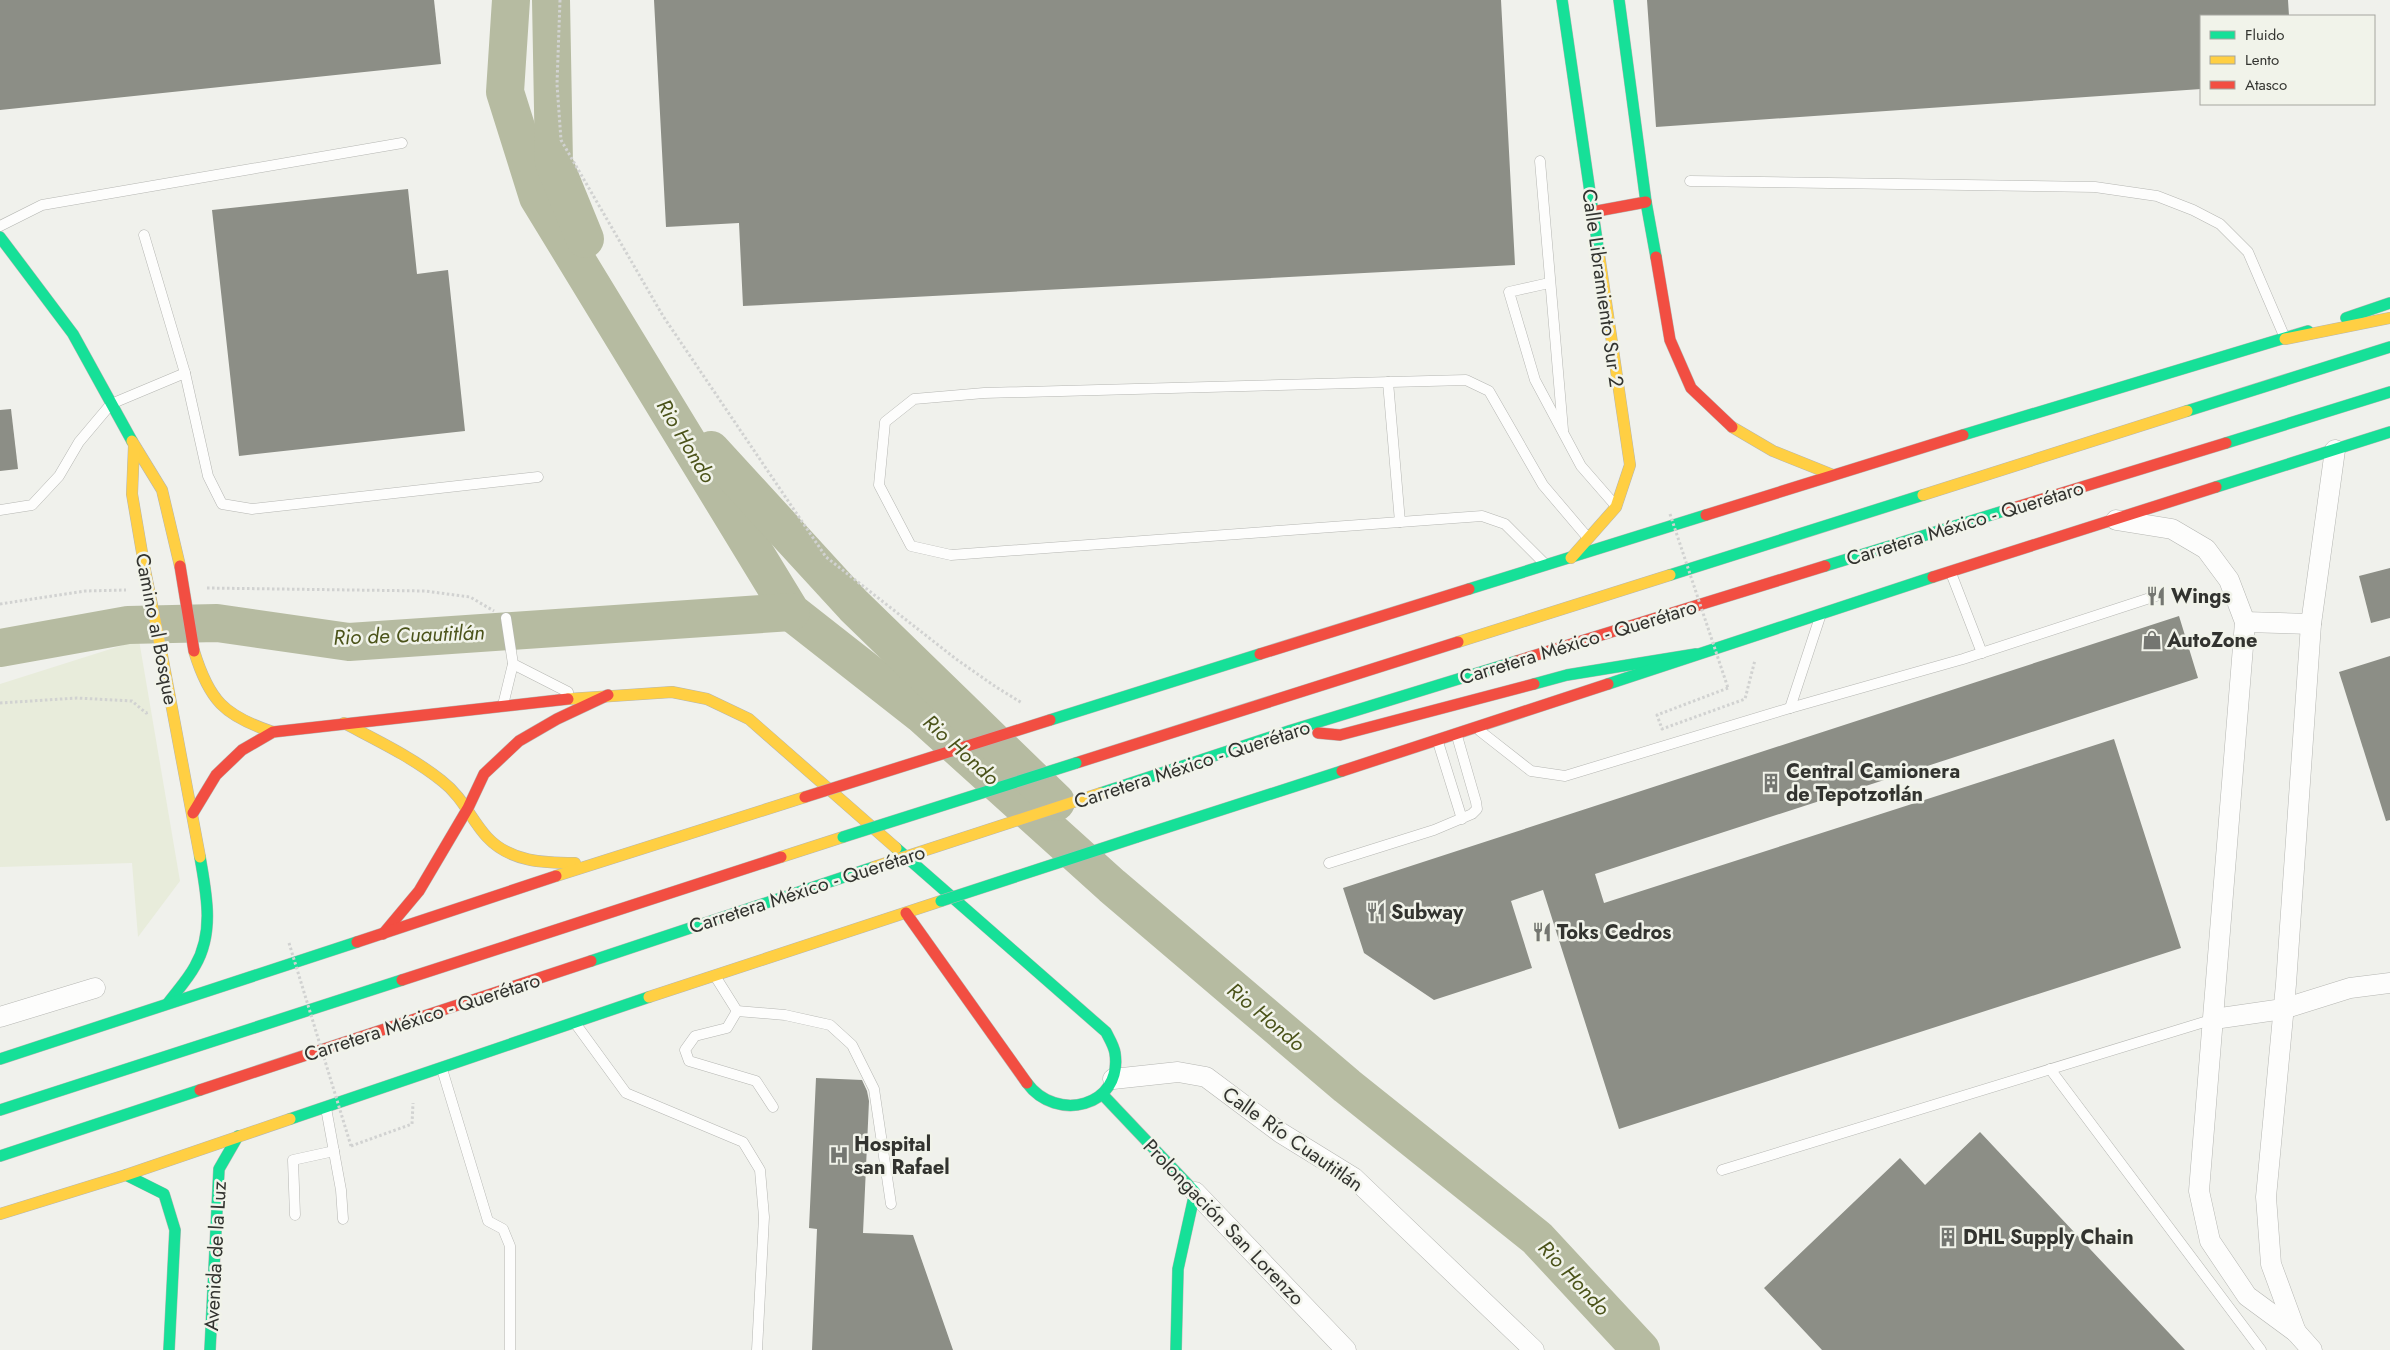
<svg xmlns="http://www.w3.org/2000/svg" width="2390" height="1350" font-family="Jost,sans-serif">
<style>
.green{fill:#e8ecdb}
.lines{fill:none;stroke-linecap:round;stroke-linejoin:round}
.river{stroke:#b6bba1;stroke-width:38}
.building{fill:#8c8e86}
.lane-casing{stroke:#b5b6b2;stroke-width:11}
.street-casing{stroke:#b5b6b2;stroke-width:21}
.fast-casing{stroke:#b5b6b2;stroke-width:12}
.slow-casing{stroke:#b5b6b2;stroke-width:12}
.jam-casing{stroke:#b5b6b2;stroke-width:12}
.path{stroke:#d1d2d1;stroke-width:3;stroke-dasharray:2.5 2.5;stroke-linecap:butt}
.lane{stroke:#fdfdfc;stroke-width:10}
.street{stroke:#fdfdfc;stroke-width:20}
.fast{stroke:#16e098;stroke-width:11}
.slow{stroke:#ffcf43;stroke-width:11}
.jam{stroke:#f24e42;stroke-width:11}
.fast-bridge-casing{stroke:#b5b6b2;stroke-width:12;stroke-linecap:butt}
.slow-bridge-casing{stroke:#b5b6b2;stroke-width:12;stroke-linecap:butt}
.jam-bridge-casing{stroke:#b5b6b2;stroke-width:12;stroke-linecap:butt}
.path-bridge{stroke:#d1d2d1;stroke-width:3;stroke-dasharray:2.5 2.5;stroke-linecap:butt}
.fast-bridge{stroke:#16e098;stroke-width:11}
.slow-bridge{stroke:#ffcf43;stroke-width:11}
.jam-bridge{stroke:#f24e42;stroke-width:11}
.labels{text-anchor:middle;stroke-width:5;stroke-linejoin:round;paint-order:stroke}
.street-label{font-size:20px;fill:#32332f;stroke:#f1f3ea}
.poi-label{font-size:20px;font-weight:bold;fill:#32332f;stroke:#f1f3ea;text-anchor:start}
.water-label{font-size:21px;font-style:italic;fill:#4b531a;stroke:#f1f3ea}
</style>
<rect width="100%" height="100%" fill="#f0f1ec"/>
<path class="green" d="M139 640 180 881 138 937 132 863 0 867V684Z"/>
<g class="lines">
<g class="river">
<path d="M511 0 505 92 538 197 791 612 921 714 1112 886 1347 1086 1537 1238 1641 1350"/>
<path d="M551 0 554 163 585 239"/>
<path d="M711 450 854 606 1056 802"/>
<path d="M0 648 128 625 217 623 349 642 791 612"/>
</g>
</g>
<g class="building">
<path d="M0 0H434L441 64 0 110Z"/>
<path d="M654 0H1501L1515 265 743 306 739 223 666 227Z"/>
<path d="M1647 0H2288L2289 16H2201V89L1656 127Z"/>
<path d="M408 189 417 274 448 270 465 431 239 456 212 210Z"/>
<path d="M11 409 18 469 0 471V410Z"/>
<path d="M2390 568V618L2371 623 2359 576Z"/>
<path d="M2179 616 2198 678 1595 874 1604 903 2114 739 2181 948 1619 1129 1543 890 1511 901 1532 968 1434 1000 1364 953 1343 888Z"/>
<path d="M2390 656V820L2386 821 2339 672Z"/>
<path d="M816 1078 862 1080 867 1091 869 1101 863 1233 913 1235 953 1350H812L817 1229 809 1228Z"/>
<path d="M1980 1132 2185 1350H1822L1764 1288 1900 1158 1925 1185Z"/>
</g>
<g class="lines">
<defs>
<g id="lane">
<path d="M1540 161 1563 430"/>
<path d="M1690 181 2095 187 2157 196 2193 210 2220 224 2248 252 2285 338"/>
<path d="M0 226 42 205 402 143"/>
<path d="M144 235 185 373"/>
<path d="M1549 283 1509 292 1535 380 1581 466 1615 505"/>
<path d="M1388 382 1400 522"/>
<path d="M0 510 32 505 59 476 79 442 111 404 185 373 208 476 222 504 252 509 538 477"/>
<path d="M1544 563 1505 524 1482 516 951 555 911 546 879 485 885 422 914 399 984 393 1466 380 1489 391 1543 485 1588 538"/>
<path d="M1951 573 1982 653"/>
<path d="M506 618 513 664 568 692"/>
<path d="M503 705 513 664"/>
<path d="M1790 708 1820 617"/>
<path d="M1480 731 1531 771 1565 776 1790 708 1963 659 2156 596"/>
<path d="M1438 742 1462 819"/>
<path d="M1329 863 1434 830 1472 814 1477 809 1476 802 1457 736"/>
<path d="M715 976 737 1011 727 1028 695 1036 685 1050 689 1061 756 1081 773 1107"/>
<path d="M737 1011 785 1015 830 1025 852 1045 874 1089 891 1204"/>
<path d="M575 1023 626 1093 743 1142 760 1170 764 1217 757 1350"/>
<path d="M442 1069 488 1221 503 1229 510 1246V1350"/>
<path d="M2050 1069 2261 1350"/>
<path d="M326 1108 341 1190 343 1219"/>
<path d="M1722 1170 2214 1019"/>
<path d="M295 1215 293 1160 334 1151"/>
</g>
<g id="street">
<path d="M2116 520 2172 529 2206 549 2229 580 2245 622 2199 1191 2210 1241 2247 1296 2296 1332 2312 1350"/>
<path d="M2245 622 2311 624"/>
<path d="M0 1017 95 988"/>
<path d="M2214 1019 2283 1009 2350 988 2390 983"/>
<path d="M1113 1079 1178 1072 1206 1077 1281 1133 1354 1178 1534 1350"/>
<path d="M1195 1192 1346 1350"/>
<path d="M2296 1332 2271 1264 2266 1197 2286 984 2311 624 2335 450"/>
</g>
<g id="fast">
<path d="M1562 0 1599 254"/>
<path d="M1619 0 1646 202 1656 257"/>
<path d="M0 237 73 334 132 441"/>
<path d="M2346 318 2390 303"/>
<path d="M2187 411 2390 347"/>
<path d="M1963 435 2308 331"/>
<path d="M2226 443 2390 392"/>
<path d="M2216 487 2390 432"/>
<path d="M1825 566 2010 509"/>
<path d="M1670 575 1923 495"/>
<path d="M1469 589 1706 515"/>
<path d="M1534 684 1567 675 1696 654"/>
<path d="M1608 684 1933 577"/>
<path d="M1050 720 1260 654"/>
<path d="M1101 793 1289 731 1517 661"/>
<path d="M1137 837 1342 771"/>
<path d="M896 848 1106 1032C1109 1038 1114 1046 1115 1053 1123 1107 1056 1123 1027 1083"/>
<path d="M591 961 874 867"/>
<path d="M168 1003C177 991 188 979 195 966 215 932 206 892 200 857"/>
<path d="M0 1059 357 942"/>
<path d="M1103 1095 1195 1192 1178 1269 1176 1350"/>
<path d="M0 1110 402 980"/>
<path d="M290 1119 649 997"/>
<path d="M0 1156 200 1090"/>
<path d="M126 1175 164 1194 175 1230 169 1350"/>
<path d="M210 1350 219 1169 238 1136"/>
</g>
<g id="slow">
<path d="M2285 339 2390 318"/>
<path d="M1732 427 1773 451 1833 475"/>
<path d="M132 441 162 490 180 566"/>
<path d="M134 445 132 494 145 570"/>
<path d="M1923 495 2187 411"/>
<path d="M1571 558 1616 507 1630 465 1599 254"/>
<path d="M1458 642 1670 575"/>
<path d="M194 651C209 700 224 716 273 732"/>
<path d="M162 655 200 857"/>
<path d="M568 699 672 692 707 699 749 719 896 848"/>
<path d="M344 723C378 741 412 757 442 781 463 797 471 820 487 837 510 862 544 863 575 863"/>
<path d="M781 857 843 837"/>
<path d="M556 876 805 797"/>
<path d="M649 997 941 901"/>
<path d="M0 1214 126 1175 290 1119"/>
</g>
<g id="jam">
<path d="M1592 212 1646 202"/>
<path d="M1656 257 1670 340 1691 388 1732 427"/>
<path d="M2010 509 2226 443"/>
<path d="M1706 515 1963 435"/>
<path d="M1933 577 2216 487"/>
<path d="M1260 654 1469 589"/>
<path d="M1517 661 1825 566"/>
<path d="M1318 733 1340 735 1534 684"/>
<path d="M1076 763 1458 642"/>
<path d="M1342 771 1608 684"/>
<path d="M193 813 216 775 242 750 273 732 568 699"/>
<path d="M906 913 1027 1083"/>
<path d="M383 934 419 891 468 808 484 774 519 741 557 719 608 695"/>
<path d="M357 942 556 876"/>
<path d="M402 980 781 857"/>
<path d="M200 1090 591 961"/>
</g>
</defs>
<use href="#lane" class="lane-casing"/>
<use href="#street" class="street-casing"/>
<use href="#fast" class="fast-casing"/>
<use href="#slow" class="slow-casing"/>
<use href="#jam" class="jam-casing"/>
<g class="path">
<path d="M560 0 557 84 561 140 663 316 826 557 956 659 996 687 1022 703"/>
<path d="M207 588 425 591 470 597 494 611"/>
<path d="M0 604 85 591 126 590"/>
<path d="M1728 688 1657 715 1662 729 1745 699 1755 660"/>
<path d="M0 703 77 698 132 701 146 713 149 712"/>
<path d="M351 1146 412 1124 413 1103"/>
</g>
<use href="#lane" class="lane"/>
<use href="#street" class="street"/>
<use href="#fast" class="fast"/>
<use href="#slow" class="slow"/>
<use href="#jam" class="jam"/>
<defs>
<g id="fast-bridge">
<path d="M843 837 1076 763"/>
<path d="M941 901 1137 837"/>
</g>
<g id="slow-bridge">
<path d="M145 570 162 655"/>
<path d="M874 867 1101 793"/>
</g>
<g id="jam-bridge">
<path d="M180 566 194 651"/>
<path d="M805 797 1050 720"/>
</g>
</defs>
<use href="#fast-bridge" class="fast-bridge-casing"/>
<use href="#slow-bridge" class="slow-bridge-casing"/>
<use href="#jam-bridge" class="jam-bridge-casing"/>
<g class="path-bridge">
<path d="M1670 514 1728 688"/>
<path d="M289 943 351 1146"/>
</g>
<use href="#fast-bridge" class="fast-bridge"/>
<use href="#slow-bridge" class="slow-bridge"/>
<use href="#jam-bridge" class="jam-bridge"/>
</g>
<defs>
<symbol id="restaurant-bare" viewBox="-9 -9 18 18"><path d="M-5-6h1v4h1v-4h1v4h1v-4h1v5L-1.5 .5V6h-2V.5L-5-1ZM5-6V6H3V1.5H1.5Q1.5-4 5-6Z" fill="#747671" stroke="#f1f3ea" stroke-width="2.5" paint-order="stroke"/></symbol>
<symbol id="shop-bare" viewBox="-9 -9 18 18"><path d="M-5-2.5h2.3a2.7 3.5 0 0 1 5.4 0H5L5.5 6h-11ZM-1.5-2.5h3a1.5 2.3 0 0 0-3 0Z" fill="#747671" stroke="#f1f3ea" stroke-width="2.5" paint-order="stroke"/></symbol>
<symbol id="building-bare" viewBox="-9 -9 18 18"><path d="M-4-6H4V6H1V3H-1V6H-4ZM-2.5-4.3h1.7v1.8h-1.7ZM.8-4.3h1.7v1.8H.8ZM-2.5-1h1.7V.8h-1.7ZM.8-1h1.7V.8H.8Z" fill="#747671" stroke="#f1f3ea" stroke-width="2.5" paint-order="stroke"/></symbol>
<symbol id="hospital-bare" viewBox="-9 -9 18 18"><path d="M-5-5h3v3.5h4V-5h3V5h-3V1.5h-4V5h-3Z" fill="#747671" stroke="#f1f3ea" stroke-width="2.5" paint-order="stroke"/></symbol>
</defs>
<g fill-rule="evenodd">
<use href="#restaurant-bare" x="2142" y="582" width="28" height="28"/>
<use href="#shop-bare" x="2138" y="626" width="28" height="28"/>
<use href="#building-bare" x="1757" y="769" width="28" height="28"/>
<use href="#restaurant-bare" x="1362" y="898" width="28" height="28"/>
<use href="#restaurant-bare" x="1528" y="918" width="28" height="28"/>
<use href="#hospital-bare" x="825" y="1141" width="28" height="28"/>
<use href="#building-bare" x="1934" y="1223" width="28" height="28"/>
</g>
<g class="labels">
<g class="street-label">
<text transform="translate(1603 288) rotate(82)" y="7">Calle Libramiento Sur 2</text>
<text transform="translate(1965 523) rotate(-17)" y="7">Carretera México - Querétaro</text>
<text transform="translate(157 629) rotate(79)" y="7">Camino al Bosque</text>
<text transform="translate(1578 642) rotate(-17)" y="7">Carretera México - Querétaro</text>
<text transform="translate(1192 764) rotate(-18)" y="7">Carretera México - Querétaro</text>
<text transform="translate(807 889) rotate(-18)" y="7">Carretera México - Querétaro</text>
<text transform="translate(422 1017) rotate(-18)" y="7">Carretera México - Querétaro</text>
<text transform="translate(1293 1139) rotate(35)" y="7">Calle Río Cuautitlán</text>
<text transform="translate(1224 1222) rotate(46)" y="7">Prolongación San Lorenzo</text>
<text transform="translate(215 1256) rotate(-87)" y="7">Avenida de la Luz</text>
</g>
<g class="poi-label">
<text x="2171" y="603">Wings</text>
<text x="2167" y="647">AutoZone</text>
<text x="1786" y="778">Central Camionera<tspan x="1786" dy="23">de Tepotzotlán</tspan></text>
<text x="1391" y="919">Subway</text>
<text x="1557" y="939">Toks Cedros</text>
<text x="854" y="1151">Hospital<tspan x="854" dy="23">san Rafael</tspan></text>
<text x="1963" y="1244">DHL Supply Chain</text>
</g>
<g class="water-label">
<text transform="translate(686 441) rotate(59)" y="7">Rio Hondo</text>
<text transform="translate(409 635) rotate(-2)" y="7">Rio de Cuautitlán</text>
<text transform="translate(961 750) rotate(42)" y="7">Rio Hondo</text>
<text transform="translate(1266 1017) rotate(40)" y="7">Rio Hondo</text>
<text transform="translate(1574 1278) rotate(47)" y="7">Rio Hondo</text>
</g>
</g>
<rect x="2200" y="15" width="175" height="90" fill="#f1f3ea" stroke="#a5a69f"/>
<rect x="2210" y="31" width="25" height="8" fill="#16e098" stroke="#a5a69f"/>
<text x="2245" y="40" font-size="15" fill="#32332f">Fluido</text>
<rect x="2210" y="56" width="25" height="8" fill="#ffcf43" stroke="#a5a69f"/>
<text x="2245" y="65" font-size="15" fill="#32332f">Lento</text>
<rect x="2210" y="81" width="25" height="8" fill="#f24e42" stroke="#a5a69f"/>
<text x="2245" y="90" font-size="15" fill="#32332f">Atasco</text>
</svg>
